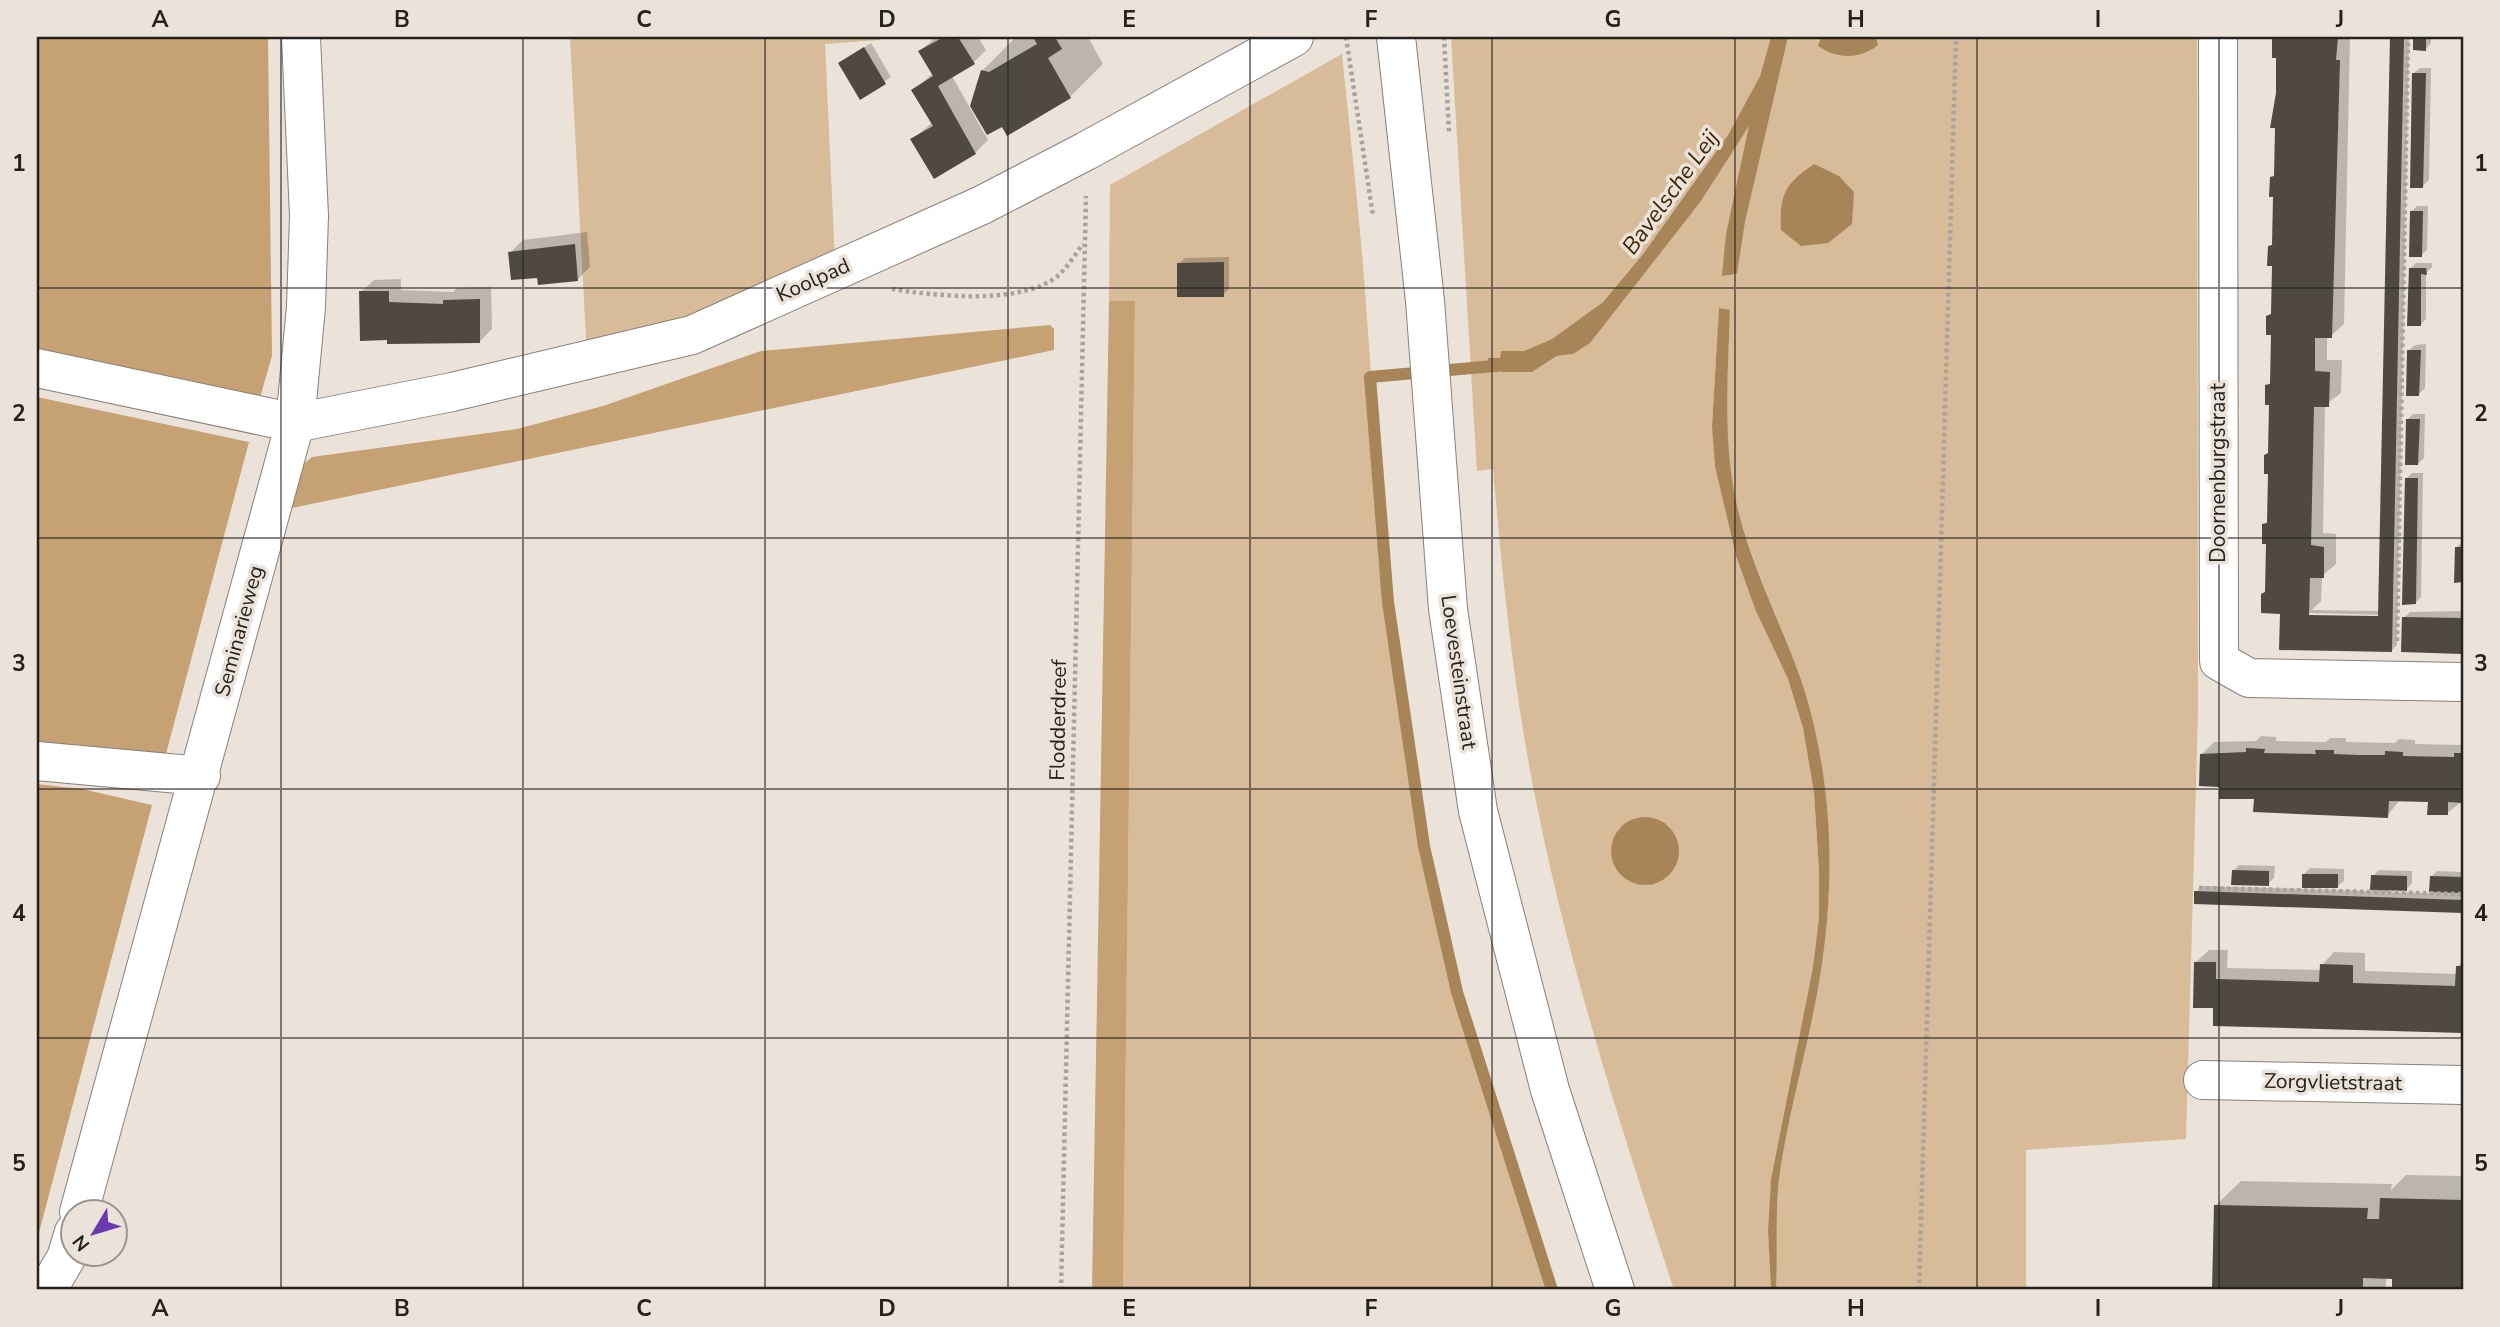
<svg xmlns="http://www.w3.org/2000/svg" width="2500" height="1327" font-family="'Nunito Sans',sans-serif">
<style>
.green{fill:#d8bb98}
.forest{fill:#c5a174}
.water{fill:#a78559}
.shadow{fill:#0003;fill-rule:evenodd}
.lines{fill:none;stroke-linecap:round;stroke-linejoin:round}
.stream{stroke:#a78559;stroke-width:12}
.building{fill:#4f4942}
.street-casing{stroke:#888179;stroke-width:40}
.secondary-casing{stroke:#888179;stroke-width:40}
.path{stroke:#a9a39c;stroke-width:4.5;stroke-dasharray:3.5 3.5;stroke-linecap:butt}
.street{stroke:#fff;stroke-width:38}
.secondary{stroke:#fff;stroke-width:38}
.grid{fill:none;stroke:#24211e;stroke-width:2;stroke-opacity:0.55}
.labels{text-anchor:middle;stroke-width:7;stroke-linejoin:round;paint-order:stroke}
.street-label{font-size:21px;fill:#24211e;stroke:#ebe3da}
.water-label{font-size:23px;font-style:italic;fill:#402701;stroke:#ebe3da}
.neatline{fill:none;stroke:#24211e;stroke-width:2.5}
.grid-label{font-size:23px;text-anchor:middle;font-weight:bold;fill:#24211e}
</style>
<rect width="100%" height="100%" fill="#ebe3da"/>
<g class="green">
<path d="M570 37H881L880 40 825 44 835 261 587 357Z"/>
<path d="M1451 37H1771L1760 76 1728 135 1643 254 1603 302 1552 339 1524 351H1501V372H1532L1558 356 1573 354 1701 201 1750 124 1722 276 1737 274 1745 222 1788 37H1821L1818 46 1876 38 1873 37H2197L2198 713 2186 1139 2026 1150V1290H1776C1778 1253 1775 1217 1779 1179 1786 1127 1800 1076 1811 1024 1828 947 1835 866 1825 787 1820 750 1812 710 1799 674 1779 619 1753 567 1738 511 1721 445 1728 378 1730 311L1719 308 1712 426 1726 513 1736 556 1755 609 1788 679 1803 728 1814 793 1819 870V917L1813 967 1771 1179 1768 1230 1771 1290H1674C1622 1130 1570 971 1537 806 1514 695 1503 582 1493 469L1477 471Z"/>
<path d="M1342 54C1351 142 1361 230 1367 318 1379 477 1385 639 1414 796 1444 964 1497 1127 1546 1290H1123L1135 301H1109L1110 185Z"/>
</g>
<g class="forest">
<path d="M37 37H268L272 356 259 401 37 356Z"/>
<path d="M1109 301H1135L1123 1290H1092Z"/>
<path d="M1050 325 1054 329V350L287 509 302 465 312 457 517 429 603 406 761 351Z"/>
<path d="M37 397 249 442 163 765 37 745Z"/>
<path d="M37 784 82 789 152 805 37 1240Z"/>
</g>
<g class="water">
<path d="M1771 37H1788L1745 222 1737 274 1722 276 1726 234 1749 126 1701 201 1590 343 1573 354 1557 356 1532 372H1501V364H1488V358H1500L1501 351H1524L1552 339 1603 302 1643 254 1728 135 1760 76Z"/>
<path d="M1821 37H1873L1876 38 1878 45C1859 60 1837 59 1818 46Z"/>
<path d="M1814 164 1839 176 1854 192 1852 224 1828 243 1801 246 1781 230C1779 194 1785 184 1814 164Z"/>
<path d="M1719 308 1730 310C1728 378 1722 444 1738 510 1752 567 1779 619 1799 674 1812 710 1820 749 1825 787 1835 866 1828 947 1811 1024 1800 1076 1786 1127 1779 1179 1775 1217 1778 1253 1776 1290H1771L1768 1230 1771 1179 1813 967 1819 917V870L1814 793 1803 728 1788 679 1755 609 1736 556 1715 466 1712 426Z"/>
<circle cx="1645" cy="851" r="34"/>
</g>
<g class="shadow">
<path d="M936 37H978L986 50 973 63 952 76 988 140 975 153 913 139 933 122 914 90 933 73 920 51Z"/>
<path d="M1028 37H1088L1103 64 1070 97 982 71 1015 38Z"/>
<path d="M2277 37H2350L2344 324 2331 336H2327V360H2342L2341 393 2325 405 2323 533 2336 534V564L2322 576 2321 601 2312 610 2380 611 2392 37H2409L2397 645 2391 651 2284 612 2263 594 2267 590 2268 542 2264 525 2269 520 2270 473 2266 455 2270 451 2271 403 2267 386 2272 381V333L2268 317 2273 312 2274 264 2270 247 2274 242 2275 195H2271L2276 162 2278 56 2274 39ZM2309 613 2387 615V618L2305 617Z"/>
<path d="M2415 37H2431V43L2426 49 2414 48Z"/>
<path d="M871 43 891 77 860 97 840 63Z"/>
<path d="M2420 68H2431L2429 180 2423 186 2414 73Z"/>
<path d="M2417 206H2428L2427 250 2421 255 2411 212Z"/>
<path d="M587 232 590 267 577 280 539 276 510 253 523 240Z"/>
<path d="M1229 257V289L1223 295 1179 264 1185 258Z"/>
<path d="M2416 263H2432V267L2426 273V319L2420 325 2410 269Z"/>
<path d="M401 279V290L453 292 457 288 491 287 492 329 480 341 389 338 361 292 374 280Z"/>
<path d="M2426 344 2425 388 2419 394 2409 350 2415 345Z"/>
<path d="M2413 414H2425L2424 458 2418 464 2407 420Z"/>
<path d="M2412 473H2423L2421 597 2415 603 2406 479Z"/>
<path d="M2463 541V581H2456L2457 547Z"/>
<path d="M2463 611V652L2403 651 2404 618 2410 612Z"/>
<path d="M2261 736 2276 737V741L2326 742 2330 738H2346V742L2395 743 2399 739 2415 740V744L2463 745V801L2447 813 2430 800H2400L2387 816 2256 797 2221 785 2202 754 2214 742 2256 741Z"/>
<path d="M2239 865 2275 866 2274 878 2268 884 2234 870Z"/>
<path d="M2310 868 2344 869V881L2338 886 2304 874Z"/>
<path d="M2379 870 2412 871V883L2407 889H2391V892L2430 893 2431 877 2437 871 2463 872V911L2195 903 2196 892 2202 886 2372 891 2373 876Z"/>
<path d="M2209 950H2228L2227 968 2322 970V965L2334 952 2365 953V971L2457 974V967L2463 961V1031L2214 1024 2215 1006 2196 962Z"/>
<path d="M2406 1175 2463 1176V1290H2394V1277H2386V1286L2381 1290H2214L2216 1205 2241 1181 2392 1184 2391 1190Z"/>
</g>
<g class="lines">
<path class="stream" d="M1517 364 1370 377 1388 602 1424 846 1457 992 1552 1290"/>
</g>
<g class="building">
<path d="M944 37H958L975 64 938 86 976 154 934 179 910 139 933 126 911 90 933 76 918 51Z"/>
<path d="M1033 37H1055L1062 49 1048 58 1071 98 1007 136 1002 127 987 135 970 106 981 70 989 72 1037 44Z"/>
<path d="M2277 37H2338L2336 60H2340L2332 338H2315V371L2330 372 2329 407H2314L2311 545 2324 547V578H2310L2309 615 2374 616H2378L2390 37H2404L2392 652 2279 650 2280 614 2261 613V594L2265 592 2266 544H2262V524L2267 523 2268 474H2264V455L2268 453 2269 405H2265V385L2270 384 2271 335H2266V316L2271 314 2272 266H2267L2268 246 2272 245 2273 197H2269L2270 177 2274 176 2275 128H2270L2276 93V58H2272V39Z"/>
<path d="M2413 37H2426V51L2413 50Z"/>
<path d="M864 47 886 84 860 100 838 63Z"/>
<path d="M2412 73H2426L2423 188H2410Z"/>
<path d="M2410 211H2423L2422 257H2409Z"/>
<path d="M575 244 578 281 538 285 537 278 511 280 508 252Z"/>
<path d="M1224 262V297H1177V263Z"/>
<path d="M2409 268H2426L2427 275 2421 274V326H2407Z"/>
<path d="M359 291H389V302L443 304V300L480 299V343L387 344V340L360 341Z"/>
<path d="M2407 350H2421L2419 396H2406Z"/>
<path d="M2406 419H2420L2418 465H2405Z"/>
<path d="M2405 478H2418L2416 604 2402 605Z"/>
<path d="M2455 547H2463V582L2454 583Z"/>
<path d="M2402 617 2463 618V654L2401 652Z"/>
<path d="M2246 748 2265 749 2264 753 2316 754 2315 750H2334V754L2359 755H2385V751L2403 752V756L2454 757V753H2463V803L2448 802V815H2427L2428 802 2389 801 2388 818 2253 812 2254 799H2219V787L2199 786 2200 754 2246 752Z"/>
<path d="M2232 870 2269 871V886L2231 885Z"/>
<rect x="2302" y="874" width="36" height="14"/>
<path d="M2371 875 2407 876V891L2370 890Z"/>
<path d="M2430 876 2463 877V893L2429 892Z"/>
<path d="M2194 891 2463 900V913L2194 904Z"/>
<path d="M2194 962H2216V979L2319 982 2320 964 2353 965V983L2455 986 2456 966H2463V1033L2213 1026V1008H2193Z"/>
<path d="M2380 1198 2463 1200V1290H2392V1279L2363 1278V1290H2212L2214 1205 2368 1208 2367 1219H2379Z"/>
</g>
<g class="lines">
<defs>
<g id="street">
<path d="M2218 37 2219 661 2249 678 2463 682"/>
<path d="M37 368 295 423 452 392 692 335 982 205 1086 151 1294 37"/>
<path d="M37 761 201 776"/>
<path d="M2203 1080 2463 1085"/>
<path d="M79 1212 295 423 306 307 309 216 301 37"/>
<path d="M47 1290 66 1258 74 1232"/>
</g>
<path id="secondary" d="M1396 37 1425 301 1448 609 1478 811 1550 1090 1615 1290"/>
</defs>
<use href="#street" class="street-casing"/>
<use href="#secondary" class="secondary-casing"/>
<g class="path">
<path d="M1346 37 1373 216"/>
<path d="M1444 37 1449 132"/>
<path d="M892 289C936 296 1025 306 1060 274 1069 265 1076 253 1083 244"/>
<path d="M2397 641 2408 37"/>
<path d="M2199 888 2463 894"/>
<path d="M1061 1290 1086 196"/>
<path d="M1919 1290 1956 37"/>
</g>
<use href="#street" class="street"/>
<use href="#secondary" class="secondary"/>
</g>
<path class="grid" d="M281 37V1290M523 37V1290M765 37V1290M1008 37V1290M1250 37V1290M1492 37V1290M1735 37V1290M1977 37V1290M2219 37V1290M37 288H2463M37 538H2463M37 789H2463M37 1038H2463"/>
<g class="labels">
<g class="street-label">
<text transform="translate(813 280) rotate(-24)" y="7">Koolpad</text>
<text transform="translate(2218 473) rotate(-90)" y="7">Doornenburgstraat</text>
<text transform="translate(239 631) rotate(-75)" y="7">Seminarieweg</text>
<text transform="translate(1459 672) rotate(82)" y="7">Loevesteinstraat</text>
<text transform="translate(1058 720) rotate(-89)" y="7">Flodderdreef</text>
<text transform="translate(2333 1082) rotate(1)" y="7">Zorgvlietstraat</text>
</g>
<g class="water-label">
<text transform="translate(1670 192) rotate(-54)" y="8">Bavelsche Leij</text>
</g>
</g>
<rect width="2500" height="1327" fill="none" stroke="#ebe3da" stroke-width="77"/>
<g transform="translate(94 1233) rotate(232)"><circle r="33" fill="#ebe3da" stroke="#9b958f" stroke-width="2"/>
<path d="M0-5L12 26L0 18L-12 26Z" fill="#6b39b0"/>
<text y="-10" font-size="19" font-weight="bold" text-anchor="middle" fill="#24211e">N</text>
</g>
<rect x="38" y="38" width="2424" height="1250" class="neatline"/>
<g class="grid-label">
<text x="160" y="27">A</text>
<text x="402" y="27">B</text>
<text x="644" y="27">C</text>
<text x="887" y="27">D</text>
<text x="1129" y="27">E</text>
<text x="1371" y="27">F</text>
<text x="1613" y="27">G</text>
<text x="1856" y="27">H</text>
<text x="2098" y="27">I</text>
<text x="2340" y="27">J</text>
<text x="19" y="171">1</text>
<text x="2481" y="171">1</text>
<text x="19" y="421">2</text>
<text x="2481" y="421">2</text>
<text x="19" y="671">3</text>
<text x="2481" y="671">3</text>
<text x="19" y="921">4</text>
<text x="2481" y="921">4</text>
<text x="19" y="1171">5</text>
<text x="2481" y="1171">5</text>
<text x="160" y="1316">A</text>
<text x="402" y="1316">B</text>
<text x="644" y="1316">C</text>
<text x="887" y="1316">D</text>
<text x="1129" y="1316">E</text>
<text x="1371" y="1316">F</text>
<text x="1613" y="1316">G</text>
<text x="1856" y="1316">H</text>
<text x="2098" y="1316">I</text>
<text x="2340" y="1316">J</text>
</g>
</svg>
